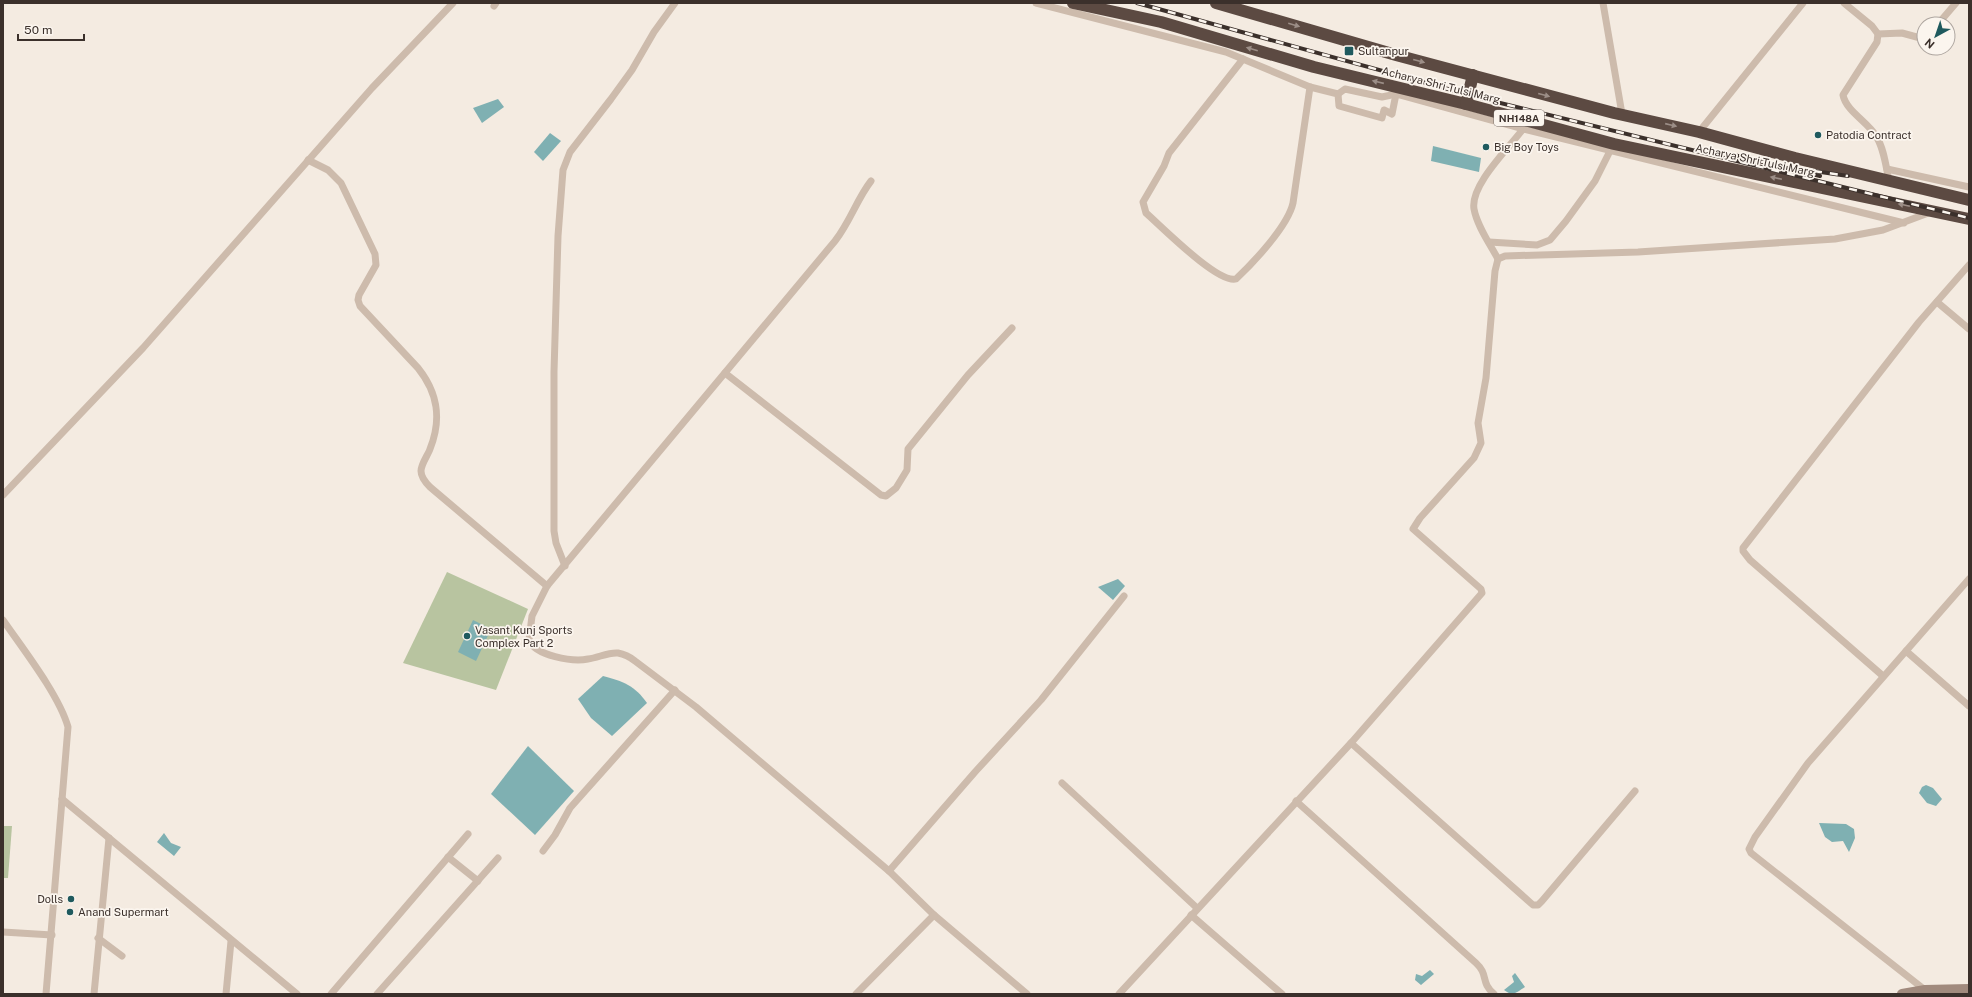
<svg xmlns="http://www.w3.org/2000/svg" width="1972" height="997" font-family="'Public Sans',sans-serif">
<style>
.green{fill:#b8c4a0}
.water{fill:#7fb0b2}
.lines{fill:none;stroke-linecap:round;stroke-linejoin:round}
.street{stroke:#cdbbac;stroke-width:7}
.secondary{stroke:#a18a7d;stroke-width:10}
.highway{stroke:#5c4a42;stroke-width:12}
.rail-casing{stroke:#3b302b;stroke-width:4}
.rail{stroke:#fbf5ee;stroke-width:2.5;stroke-dasharray:8;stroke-linecap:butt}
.oneway{fill:#9c8e87}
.poi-dot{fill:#1f5a5e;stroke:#fbf5ee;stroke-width:1.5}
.labels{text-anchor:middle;stroke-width:3.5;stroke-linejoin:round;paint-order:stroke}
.shield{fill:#fbf5ee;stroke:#756b66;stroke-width:1}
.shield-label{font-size:10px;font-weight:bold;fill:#3b302b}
.poi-label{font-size:11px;fill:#3b302b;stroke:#fbf5ee;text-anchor:start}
.street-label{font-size:11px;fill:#3b302b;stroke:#fbf5ee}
</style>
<rect width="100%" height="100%" fill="#f4ebe1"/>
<g class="green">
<path d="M447 572 528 609 496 690 403 663Z"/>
<path d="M3 826H12L8 878H3Z"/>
</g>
<g class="water">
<path d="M498 99 504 107 482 123 473 108Z"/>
<path d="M550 133 561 141 543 161 534 152Z"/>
<path d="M1433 146 1481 158 1479 172 1431 161Z"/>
<path d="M1118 579 1125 586 1113 600 1098 587Z"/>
<path d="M473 620 491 629 476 661 458 652Z"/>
<path d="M603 676C623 681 635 686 647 703L612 736 591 718 578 699Z"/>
<path d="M528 746 574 791 535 835 491 794Z"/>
<path d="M1926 785 1933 788 1942 799 1936 806 1927 803 1919 793 1922 787Z"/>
<path d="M1819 823 1846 824 1854 829 1855 838 1849 852 1843 841 1832 842 1825 837Z"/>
<path d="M164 833 171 843 181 847 174 856 157 842Z"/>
<path d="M1430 970 1434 974 1421 985 1415 980 1416 974 1422 976Z"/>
<path d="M1515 973 1525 987C1517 992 1513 997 1504 990L1514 982 1512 976Z"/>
</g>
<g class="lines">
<g class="street">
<path d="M1036 3 1226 52 1310 87 1338 94 1339 106 1382 118 1384 110 1392 114 1396 94 1523 129 1904 223"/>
<path d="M1603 3 1622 114"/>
<path d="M1844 3 1872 26 1878 34 1877 42 1843 95C1846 111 1868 122 1876 136 1884 148 1886 167 1889 181"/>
<path d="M494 6 496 3"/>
<path d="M1938 24 1956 3"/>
<path d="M1878 34 1902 33 1924 39"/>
<path d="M1243 59 1169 153 1164 166 1143 202 1146 213C1161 226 1218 284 1236 279 1253 263 1288 226 1293 203L1310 87"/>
<path d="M1338 94 1345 89 1382 97 1396 94"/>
<path d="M1699 132 1803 3"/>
<path d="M308 160 328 170 341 183 375 254 376 265 359 295 358 300 360 306 418 368C438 393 442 419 430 449 428 455 421 464 421 471 421 477 426 483 430 487L547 586"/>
<path d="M1887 169 1969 187"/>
<path d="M871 181C857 199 850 222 835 241L547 586 532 616 529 640C535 656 573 662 588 659 598 658 608 652 618 653 624 654 630 657 635 661L696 707 889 871 934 915 1027 994"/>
<path d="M1489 242 1537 245 1550 240 1566 221 1595 181 1612 147"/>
<path d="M1498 259C1490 244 1477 226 1474 209 1470 185 1509 148 1523 129"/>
<path d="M1937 302 1969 329"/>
<path d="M725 373 881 495 886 496 896 488 907 470 908 449 968 375 1012 328"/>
<path d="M3 495 143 348 372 88 453 3"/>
<path d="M565 566 556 543 554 531V372L558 236 563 170 570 152 611 99 632 70 654 32 675 3"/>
<path d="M3 620C23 649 59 695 68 727L46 994"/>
<path d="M1906 651 1969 706"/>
<path d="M1883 676 1750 560 1743 551V548L1919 322 1969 265"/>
<path d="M1351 743 1533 905H1538L1542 901 1635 791"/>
<path d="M1062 783 1197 908"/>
<path d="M62 799 297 994"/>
<path d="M1296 801 1476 963C1489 975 1480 982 1494 994"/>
<path d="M543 851 555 835 570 808 675 690"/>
<path d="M448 857 478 881"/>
<path d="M889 871 975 772 1041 700 1124 596"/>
<path d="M1191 915 1282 994"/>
<path d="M3 932 52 935"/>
<path d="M98 938 122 956"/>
<path d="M1925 990 1751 853 1749 849 1755 837 1808 763 1969 579"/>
<path d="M94 994 109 838"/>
<path d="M226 994 231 941"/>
<path d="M331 994 468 834"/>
<path d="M377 994 498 858"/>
<path d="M856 994 934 915"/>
<path d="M1119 994 1351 743 1482 593 1481 589 1413 529 1420 518 1474 458 1481 443 1478 423 1486 378 1495 271 1498 259 1505 256 1638 252 1835 239 1883 230 1931 212"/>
</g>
<path class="secondary" d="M1902 994 1925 990 1969 989"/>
<g class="highway">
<path d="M1073 3 1161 22 1314 67 1466 104 1614 144 1969 219"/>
<path d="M1216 3 1396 55 1614 113 1699 132 1795 158 1969 200"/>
<path d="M1466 104 1473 75"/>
</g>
<defs>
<g id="rail">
<path d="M1137 3 1484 99 1969 218"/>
<path d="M1730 154 1820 176"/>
<path d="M1814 171 1848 176"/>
</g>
</defs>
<use href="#rail" class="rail-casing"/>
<use href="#rail" class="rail"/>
</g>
<defs><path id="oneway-solid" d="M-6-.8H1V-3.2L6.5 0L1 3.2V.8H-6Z"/></defs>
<g class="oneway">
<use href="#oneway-solid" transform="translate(1294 25) rotate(16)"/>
<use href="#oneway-solid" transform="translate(1252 49) rotate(-164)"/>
<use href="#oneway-solid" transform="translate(1419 61) rotate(15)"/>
<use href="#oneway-solid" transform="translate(1378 82) rotate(-167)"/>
<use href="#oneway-solid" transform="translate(1544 95) rotate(15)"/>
<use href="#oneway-solid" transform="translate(1671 125) rotate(13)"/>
<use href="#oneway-solid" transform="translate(1776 178) rotate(-168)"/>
<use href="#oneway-solid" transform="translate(1904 205) rotate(-168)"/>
</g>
<g class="poi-dot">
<rect x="1344" y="46" width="10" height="10" rx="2"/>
<circle cx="1818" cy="135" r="4"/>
<circle cx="1486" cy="147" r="4"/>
<circle cx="467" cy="636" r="4"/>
<circle cx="71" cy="899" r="4"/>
<circle cx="70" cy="912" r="4"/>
</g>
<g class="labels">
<rect class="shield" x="1494" y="110" width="50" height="16" rx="3"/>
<g class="shield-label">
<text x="1519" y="122">NH148A</text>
</g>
<g class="poi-label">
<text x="1358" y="55">Sultanpur</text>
<text x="1826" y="139">Patodia Contract</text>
<text x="1494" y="151">Big Boy Toys</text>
<text x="475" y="634">Vasant Kunj Sports<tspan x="475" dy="13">Complex Part 2</tspan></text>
<text x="63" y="903" text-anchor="end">Dolls</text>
<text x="78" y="916">Anand Supermart</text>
</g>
<g class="street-label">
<text transform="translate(1441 85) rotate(14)" y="4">Acharya Shri Tulsi Marg</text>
<text transform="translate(1755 160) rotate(12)" y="4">Acharya Shri Tulsi Marg</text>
</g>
</g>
<rect width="1972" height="997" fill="none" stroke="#3b302b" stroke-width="8"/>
<g transform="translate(1936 36) rotate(220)"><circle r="19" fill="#fbf5ee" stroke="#aea6a0"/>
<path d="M0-3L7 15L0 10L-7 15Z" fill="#1f5a5e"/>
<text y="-6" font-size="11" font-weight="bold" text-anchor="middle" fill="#3b302b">N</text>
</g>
<path d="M18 34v6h66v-6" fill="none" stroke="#3b302b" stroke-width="2"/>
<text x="24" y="34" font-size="12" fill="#3b302b" stroke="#fbf5ee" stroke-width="3" paint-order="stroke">50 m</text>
</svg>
